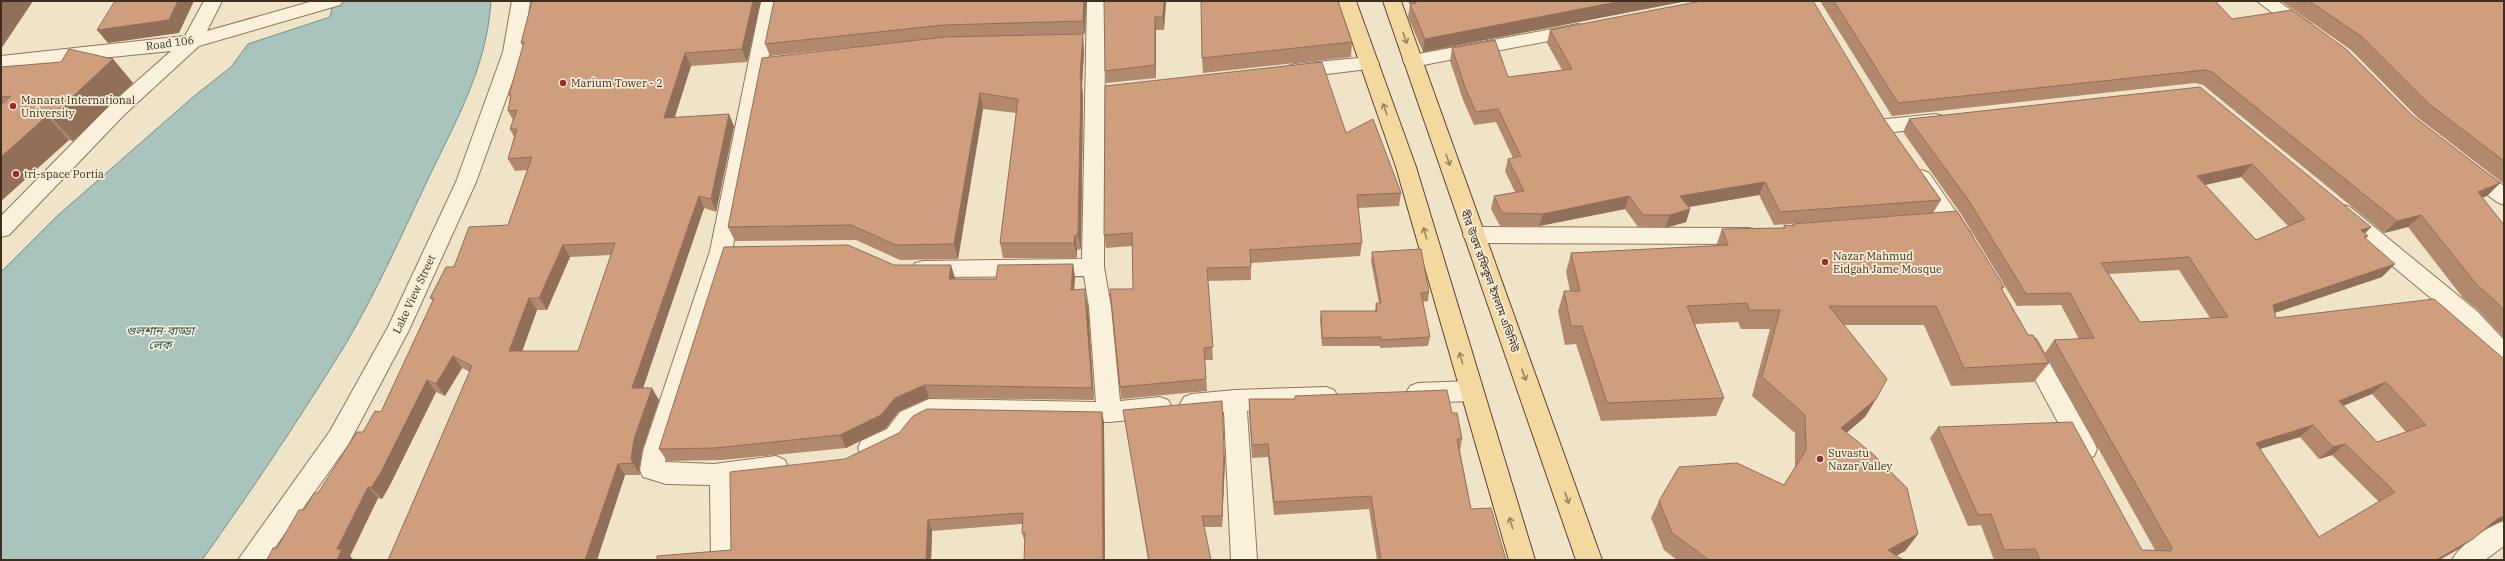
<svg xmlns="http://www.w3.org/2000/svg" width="2505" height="561" font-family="'IBM Plex Serif','Noto Sans Bengali',serif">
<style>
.water{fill:#a9c4bc;stroke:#6f938a}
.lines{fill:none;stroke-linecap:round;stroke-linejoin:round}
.minor-casing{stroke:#8d765c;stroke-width:2}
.primary-casing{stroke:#5b4430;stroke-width:2}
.minor{fill:#faf1dc;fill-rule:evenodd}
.primary{fill:#f3d9a0;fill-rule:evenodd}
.wall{fill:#b2896c;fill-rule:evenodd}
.shaded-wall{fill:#916f58}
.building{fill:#cf9f7d;stroke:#916f58;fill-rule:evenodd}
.oneway{stroke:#988460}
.poi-dot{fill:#9e2a2b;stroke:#f7eed8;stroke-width:1.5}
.labels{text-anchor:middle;stroke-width:3.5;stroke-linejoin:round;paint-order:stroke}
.street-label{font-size:11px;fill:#3d2e20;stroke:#f7eed8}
.poi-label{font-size:11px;fill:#3d2e20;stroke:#f7eed8;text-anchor:start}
.water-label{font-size:12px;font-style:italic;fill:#2f5d5a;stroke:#f7eed8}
</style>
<rect width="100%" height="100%" fill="#f0e4c8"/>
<path class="water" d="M334 1H491C487 66 457 119 429 177 403 232 376 293 345 345 300 418 252 490 202 560H1V272L56 217 193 97 231 67 248 44 330 17Z"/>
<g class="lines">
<defs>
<g id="minor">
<path d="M204 1H222L207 31 313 1H343L340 5 199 46 125 114 9 235 1 237V216L111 104 171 51 1 68V56L185 36Z"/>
<path d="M512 1H530L523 52 476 182 409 330 348 445 266 560H238L330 431 388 327 456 182 503 52Z"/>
<path d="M761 1H779L732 251 667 451 665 462 714 464 776 456 785 460 788 467 785 474 735 483 737 560H711L710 485 666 484 643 477 640 470 643 451 710 251Z"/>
<path d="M1087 1H1105L1104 267 1111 307 1120 401 1160 397 1168 400 1172 407 1168 414 1160 417 1109 422 931 419 916 426 903 443 870 458 861 455 858 448 861 441 887 429 900 412 929 399 1096 402 1089 307 1084 276 923 277 915 275 912 269 915 263 923 261 1082 259Z"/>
<path d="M2257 1H2278L2311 24 2313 28 2311 32 2304 34 2297 32Z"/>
<path d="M1578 24 1585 26 1587 30 1585 34 1413 67 1406 66 1403 61 1406 56 1413 55Z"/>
<path d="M1369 57 1376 58 1379 63 1376 68 1295 78 1288 76 1285 71 1288 66 1295 64Z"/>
<path d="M1936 114 1943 116 1946 121 1943 126 1886 133 1879 131 1876 126 1879 121 1886 119Z"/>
<path d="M2469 164 2476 166 2504 186V205L2497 202 2462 176 2459 171 2462 166Z"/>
<path d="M1922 170 1929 173 1970 232 1973 238 1970 244 1962 246 1954 244 1915 183 1912 178 1915 173Z"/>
<path d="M2343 205 2350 207 2478 312 2504 340V364L2496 362 2462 324 2336 219 2332 213 2336 207Z"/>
<path d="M1474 227 1749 228 1757 230 1760 236 1757 242 1749 244 1474 243 1466 241 1463 235 1466 229Z"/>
<path d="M2028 337 2036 339 2094 442 2097 449 2094 456 2085 459 2076 456 2017 346 2020 339Z"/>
<path d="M1471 381 1479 384 1483 391 1479 398 1471 401 1418 403 1410 400 1406 393 1410 386 1418 383Z"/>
<path d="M1326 387 1334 390 1338 397 1334 404 1326 407 1247 411 1257 560H1231L1224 412 1192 414 1184 411 1180 404 1184 397 1192 394 1235 390Z"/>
<path d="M2504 521V546L2485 560H2452C2460 544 2487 527 2504 521Z"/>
</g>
<g id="primary">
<path d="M1338 1H1356L1416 167 1535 560H1509L1396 167Z"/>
<path d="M1383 1H1401L1602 560H1576Z"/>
</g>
</defs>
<use href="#minor" class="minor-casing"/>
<use href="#primary" class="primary-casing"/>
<use href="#minor" class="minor"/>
<use href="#primary" class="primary"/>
</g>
<g class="wall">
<path d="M761 1 747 62 691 66 675 117 734 126 716 212 704 208 643 388 659 400 642 451 639 470 640 475H625L597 560H388L470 372 462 368 445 396 436 392 390 485 382 499 378 498 350 556 353 560H267L277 548 304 510 318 493 363 432 381 412 433 301 430 298 454 267 508 225 527 170 515 171 508 159 514 137 510 129 513 120 508 111 510 98 509 95 523 46 521 43ZM611 255 578 351H522L537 310H547L570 257Z"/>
<path d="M1086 1 1085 34 1012 36 1084 50 1082 86 1083 96 1081 249 1077 250V258H1003L1000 243 1016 113 983 109 958 259 900 260 856 240 735 241 728 227 855 47 770 56 765 44Z"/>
<path d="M1166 1 1164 30H1156V78L1106 83 1105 71Z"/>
<path d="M1408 1H1687L1423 52 1408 17 1410 5Z"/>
<path d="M1820 1H2215L2232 19 2413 116 2500 183 2487 196 2482 198 2504 225V338L2479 311 2463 298 2408 227 2384 233 2203 85 2195 83 1892 116Z"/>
<path d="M2281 1H2504V184L2417 117 2351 50Z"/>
<path d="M1550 30 1884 119 1941 200 1933 213 1774 225 1759 195 1689 207 1690 209 1686 222 1665 228 1638 227 1625 209 1539 226H1500L1491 209 1494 196 1515 192 1505 171 1508 159 1513 158 1496 122 1474 125 1463 100 1450 61 1452 48 1508 77 1562 70 1547 43Z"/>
<path d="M1352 42 1351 57 1203 73 1202 58Z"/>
<path d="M113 59 133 83 73 141 69 140 1 201V67Z"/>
<path d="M2200 87 2368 236 2365 239 2382 277 2275 313 2276 318 2504 359 2487 528 2457 550 2439 560H1994L1981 525 1968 526 1930 438 1938 427 2142 550H2155L2045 353 2054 340 2079 339 2061 305 2017 306 1961 214 1903 132 1909 119ZM2241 177 2288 226 2256 240 2205 185ZM2179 270 2210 318 2140 322 2109 274ZM2372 394 2406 432 2377 442 2343 406ZM2300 437 2319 459 2332 455 2379 502 2319 537 2260 449Z"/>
<path d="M1346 133 1401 193 1399 206 1358 208 1362 243 1360 256 1251 263V280L1208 281 1213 360H1205L1207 391 1121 399 1120 387 1133 289 1132 246 1106 248 1104 235Z"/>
<path d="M1793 224 2004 287 2002 290 2028 335 2049 363 2034 382 1951 386 1924 325H1844L1876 399 1865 417 1846 433 1918 534 1905 551 1896 556 1903 560H1677L1664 550 1651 518 1659 501 1784 485 1795 467V433L1752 396 1770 329H1741L1738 322 1695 324 1724 398 1716 416 1601 421 1576 344 1565 345 1558 311 1564 291H1570L1566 272 1571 253 1716 246 1722 229 1783 228 1784 225H1792Z"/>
<path d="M1372 252 1429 292 1428 301 1423 302 1430 337 1428 346 1380 348V346H1322L1320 320 1321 311H1375L1376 303H1379L1371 261Z"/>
<path d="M1073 264 1075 278 1074 290 1088 307 1094 400 929 398 899 411 886 428 846 448 722 460 667 461 659 449 894 265 955 278V279H996Z"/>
<path d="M1295 396 1452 413 1462 439 1460 451 1471 509 1506 560H1377L1369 509 1274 515 1268 457 1252 458 1249 413V399H1295Z"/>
<path d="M1123 410 1225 460 1222 527H1204L1211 560H1148Z"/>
<path d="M1102 412 1104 423 1105 560H1024L1025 543 1022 533V524L932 531 931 560H657L731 550 845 459Z"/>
</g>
<g class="shaded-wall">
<path d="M1 1H33L1 49Z"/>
<path d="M178 1H194L179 33 108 43 97 30Z"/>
<path d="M753 1H761L747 62 742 49Z"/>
<path d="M1084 1H1086L1085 34 1083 21Z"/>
<path d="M1164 1H1166L1164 30 1163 17Z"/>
<path d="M1622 1H1687L1423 52 1425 39Z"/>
<path d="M1155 17 1156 30V78L1155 65Z"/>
<path d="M1083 34 1084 50 1082 86 1083 96 1081 249 1078 235 1080 77Z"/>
<path d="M685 53 691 66 670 131 664 118Z"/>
<path d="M113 59 133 83 73 141 51 117Z"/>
<path d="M980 93 983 109 958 259 954 244Z"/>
<path d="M729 114 734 126 716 212 711 199Z"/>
<path d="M47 116 69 140 1 201V157Z"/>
<path d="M2252 164 2241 177 2187 189 2197 176Z"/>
<path d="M1765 182 1759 195 1676 209 1680 196Z"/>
<path d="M2500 183 2487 196 2465 204 2478 192Z"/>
<path d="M699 196 704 208 639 400 632 388Z"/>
<path d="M1629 196 1625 209 1539 226 1543 214Z"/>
<path d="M1690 209 1686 222 1665 228 1670 215Z"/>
<path d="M2421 215 2408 227 2384 233 2397 221Z"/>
<path d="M2371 227 2359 240 2361 230Z"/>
<path d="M1075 235 1077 250V258L1074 243Z"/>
<path d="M563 245 570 257 547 310 539 298Z"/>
<path d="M1073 264 1075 278 1073 303 1071 290Z"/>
<path d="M2395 264 2382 277 2261 317 2273 305Z"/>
<path d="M951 265 955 278 953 292 949 279Z"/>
<path d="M1085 294 1088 307 1094 400 1092 388Z"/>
<path d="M529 298 537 310 518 363 509 351Z"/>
<path d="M453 356 462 368 445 396 436 384Z"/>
<path d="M427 380 436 392 390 485 382 499 371 488Z"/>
<path d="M2386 382 2372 394 2325 413 2339 401Z"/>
<path d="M925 385 929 398 899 411 886 428 846 448 840 435 895 398Z"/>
<path d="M652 388 659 400 642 451 639 470 640 475 633 463 631 459 634 439Z"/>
<path d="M1876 399 1865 417 1830 447 1841 428Z"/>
<path d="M1102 412 1104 423 1105 560H1103Z"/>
<path d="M2313 425 2300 437 2243 454 2256 443Z"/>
<path d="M2345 444 2332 455 2319 459 2333 447Z"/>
<path d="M1224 448 1225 460 1222 527V516Z"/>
<path d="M618 464 625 475 597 560H585Z"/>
<path d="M368 487 378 498 350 556 354 560H337V549Z"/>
<path d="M2504 516V520L2481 531 2497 519Z"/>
<path d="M928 520 932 531 931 560H926Z"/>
<path d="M1918 534 1905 551 1888 560V550Z"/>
<path d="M2473 539 2457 550 2439 560H2436Z"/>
</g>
<g class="building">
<path d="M115 1H178L169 20 97 30Z"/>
<path d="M532 1H753L742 49 685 53 664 118 729 114 711 199 699 196 632 388H652L634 439 631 459 633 463 618 464 585 560H388L472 366 453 356 436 384 427 380 380 474 371 488 368 487 337 549H342L337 560H267L273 548H277L299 510H304L314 493H318L357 432H363L375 411 381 412 434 298H430L446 267H454L469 227 508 225 532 157 508 159 517 129H510L517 110 508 111 511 95H509L524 42 521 43ZM615 243 578 351H509L529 298H539L563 245Z"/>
<path d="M774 1H1084L1083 21 944 25 765 44Z"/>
<path d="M1104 1H1164L1163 17H1155V65L1105 71Z"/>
<path d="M1201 1H1338L1352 42 1202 58Z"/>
<path d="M1415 1H1622L1425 39 1410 4 1416 3Z"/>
<path d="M1701 1H1813L1884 119 1941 200 1780 212 1765 182 1680 196 1690 209 1670 215H1643L1629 196 1543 214 1502 213 1494 196 1524 191 1508 159 1521 156 1498 109 1476 112 1465 87 1452 48 1495 40 1508 77 1572 69 1550 30Z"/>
<path d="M1834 1H2215L2232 19 2292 10 2346 49 2413 116 2500 183 2478 192 2504 225V310L2493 299 2477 285 2421 215 2397 221 2212 72 2205 70 1898 103Z"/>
<path d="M2309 1H2504V161L2429 104 2362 37Z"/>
<path d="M1083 34 1080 77 1081 81 1078 235H1075L1074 243H1000L1018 99 980 93 954 244 896 245 851 225 728 227 762 58 944 37Z"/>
<path d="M69 49 113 59 51 117 47 116 1 157V105L11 96 1 97V67L61 62Z"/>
<path d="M1322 62 1346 133 1373 119 1401 193 1357 195 1362 243 1250 250 1251 267 1207 268 1213 347 1204 348 1206 379 1120 387 1110 289H1133L1132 233 1104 235 1105 86Z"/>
<path d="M2200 87 2371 227 2361 230 2368 236 2364 237 2395 264 2273 305 2276 318 2434 299 2504 359V516L2497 519 2473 539 2436 560H2040L2035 549 2004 550 1991 514 1978 515 1938 427 2072 422 2142 550 2171 551 2172 548 2054 340 2094 338 2070 293 2026 294 1969 201 1909 119ZM2252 164 2305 219 2256 240 2197 176ZM2189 257 2228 317 2140 322 2101 263ZM2386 382 2426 425 2377 442 2339 401ZM2313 425 2333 447 2345 444 2395 492 2319 537 2256 443Z"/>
<path d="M1957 211 2004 287 2001 288 2028 335H2033L2049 363 1964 368 1936 306H1829L1887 379 1876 399 1841 428 1873 454 1907 488 1918 534 1888 550 1903 560H1709L1672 533 1659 501 1679 467 1737 463 1784 485 1806 450 1805 415 1762 377 1780 310H1749L1747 303 1687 306 1724 398 1607 403 1582 326H1571L1564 291H1580L1571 253 1728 245 1722 229 1785 228 1784 225 1794 226 1793 224Z"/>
<path d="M848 245 894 265H951L949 279H996L998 265 1073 264 1071 290 1085 289V294L1092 388 925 385 895 398 881 415 840 435 715 448 659 449 724 247Z"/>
<path d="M1421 249 1429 292 1421 293 1430 337 1381 340V337L1322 338 1321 311H1377L1376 303H1381L1372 252Z"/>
<path d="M1447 390 1452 413H1457L1462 439H1457L1471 509 1491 508 1506 560H1381L1371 496 1274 502 1268 444 1252 445 1249 399H1295V396Z"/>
<path d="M1222 401 1224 448 1222 516H1202L1211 560H1149L1123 410Z"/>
<path d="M927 409 1102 412 1103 560H1024L1025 533H1022L1023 513 928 520 926 560H657V556L731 550 730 472 845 459 899 433 913 416Z"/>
</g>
<defs><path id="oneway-shaft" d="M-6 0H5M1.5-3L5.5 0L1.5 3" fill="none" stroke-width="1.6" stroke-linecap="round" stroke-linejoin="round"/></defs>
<g class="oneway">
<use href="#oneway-shaft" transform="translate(1405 38) rotate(71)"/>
<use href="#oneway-shaft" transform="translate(1385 109) rotate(-109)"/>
<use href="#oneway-shaft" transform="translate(1448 160) rotate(71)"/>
<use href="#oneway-shaft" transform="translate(1425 233) rotate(-106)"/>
<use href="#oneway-shaft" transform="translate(1461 358) rotate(-106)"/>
<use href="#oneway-shaft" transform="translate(1524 375) rotate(70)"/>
<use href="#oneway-shaft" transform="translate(1567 498) rotate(70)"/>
<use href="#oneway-shaft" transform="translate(1511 523) rotate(-107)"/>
</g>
<g class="poi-dot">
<circle cx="563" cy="83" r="4"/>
<circle cx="13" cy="106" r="4"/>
<circle cx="16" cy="174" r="4"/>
<circle cx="1825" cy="262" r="4"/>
<circle cx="1820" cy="459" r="4"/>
</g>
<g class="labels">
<g class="street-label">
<text transform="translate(170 43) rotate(-8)" y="4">Road 106</text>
<text transform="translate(1490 281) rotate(70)" y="4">বীর উত্তম রফিকুল ইসলাম এভিনিউ</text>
<text transform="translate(414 294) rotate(-65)" y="4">Lake View Street</text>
</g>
<g class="poi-label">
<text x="571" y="87">Marium Tower - 2</text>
<text x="21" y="104">Manarat International<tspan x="21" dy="13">University</tspan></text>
<text x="24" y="178">tri-space Portia</text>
<text x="1833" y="260">Nazar Mahmud<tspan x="1833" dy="13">Eidgah Jame Mosque</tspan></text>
<text x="1828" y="457">Suvastu<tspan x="1828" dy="13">Nazar Valley</tspan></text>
</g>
<g class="water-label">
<text x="160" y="335">গুলশান-বাড্ডা<tspan x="160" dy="14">লেক</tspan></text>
</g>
</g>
<rect width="2505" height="561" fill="none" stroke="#3d2e20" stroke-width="4"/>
</svg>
